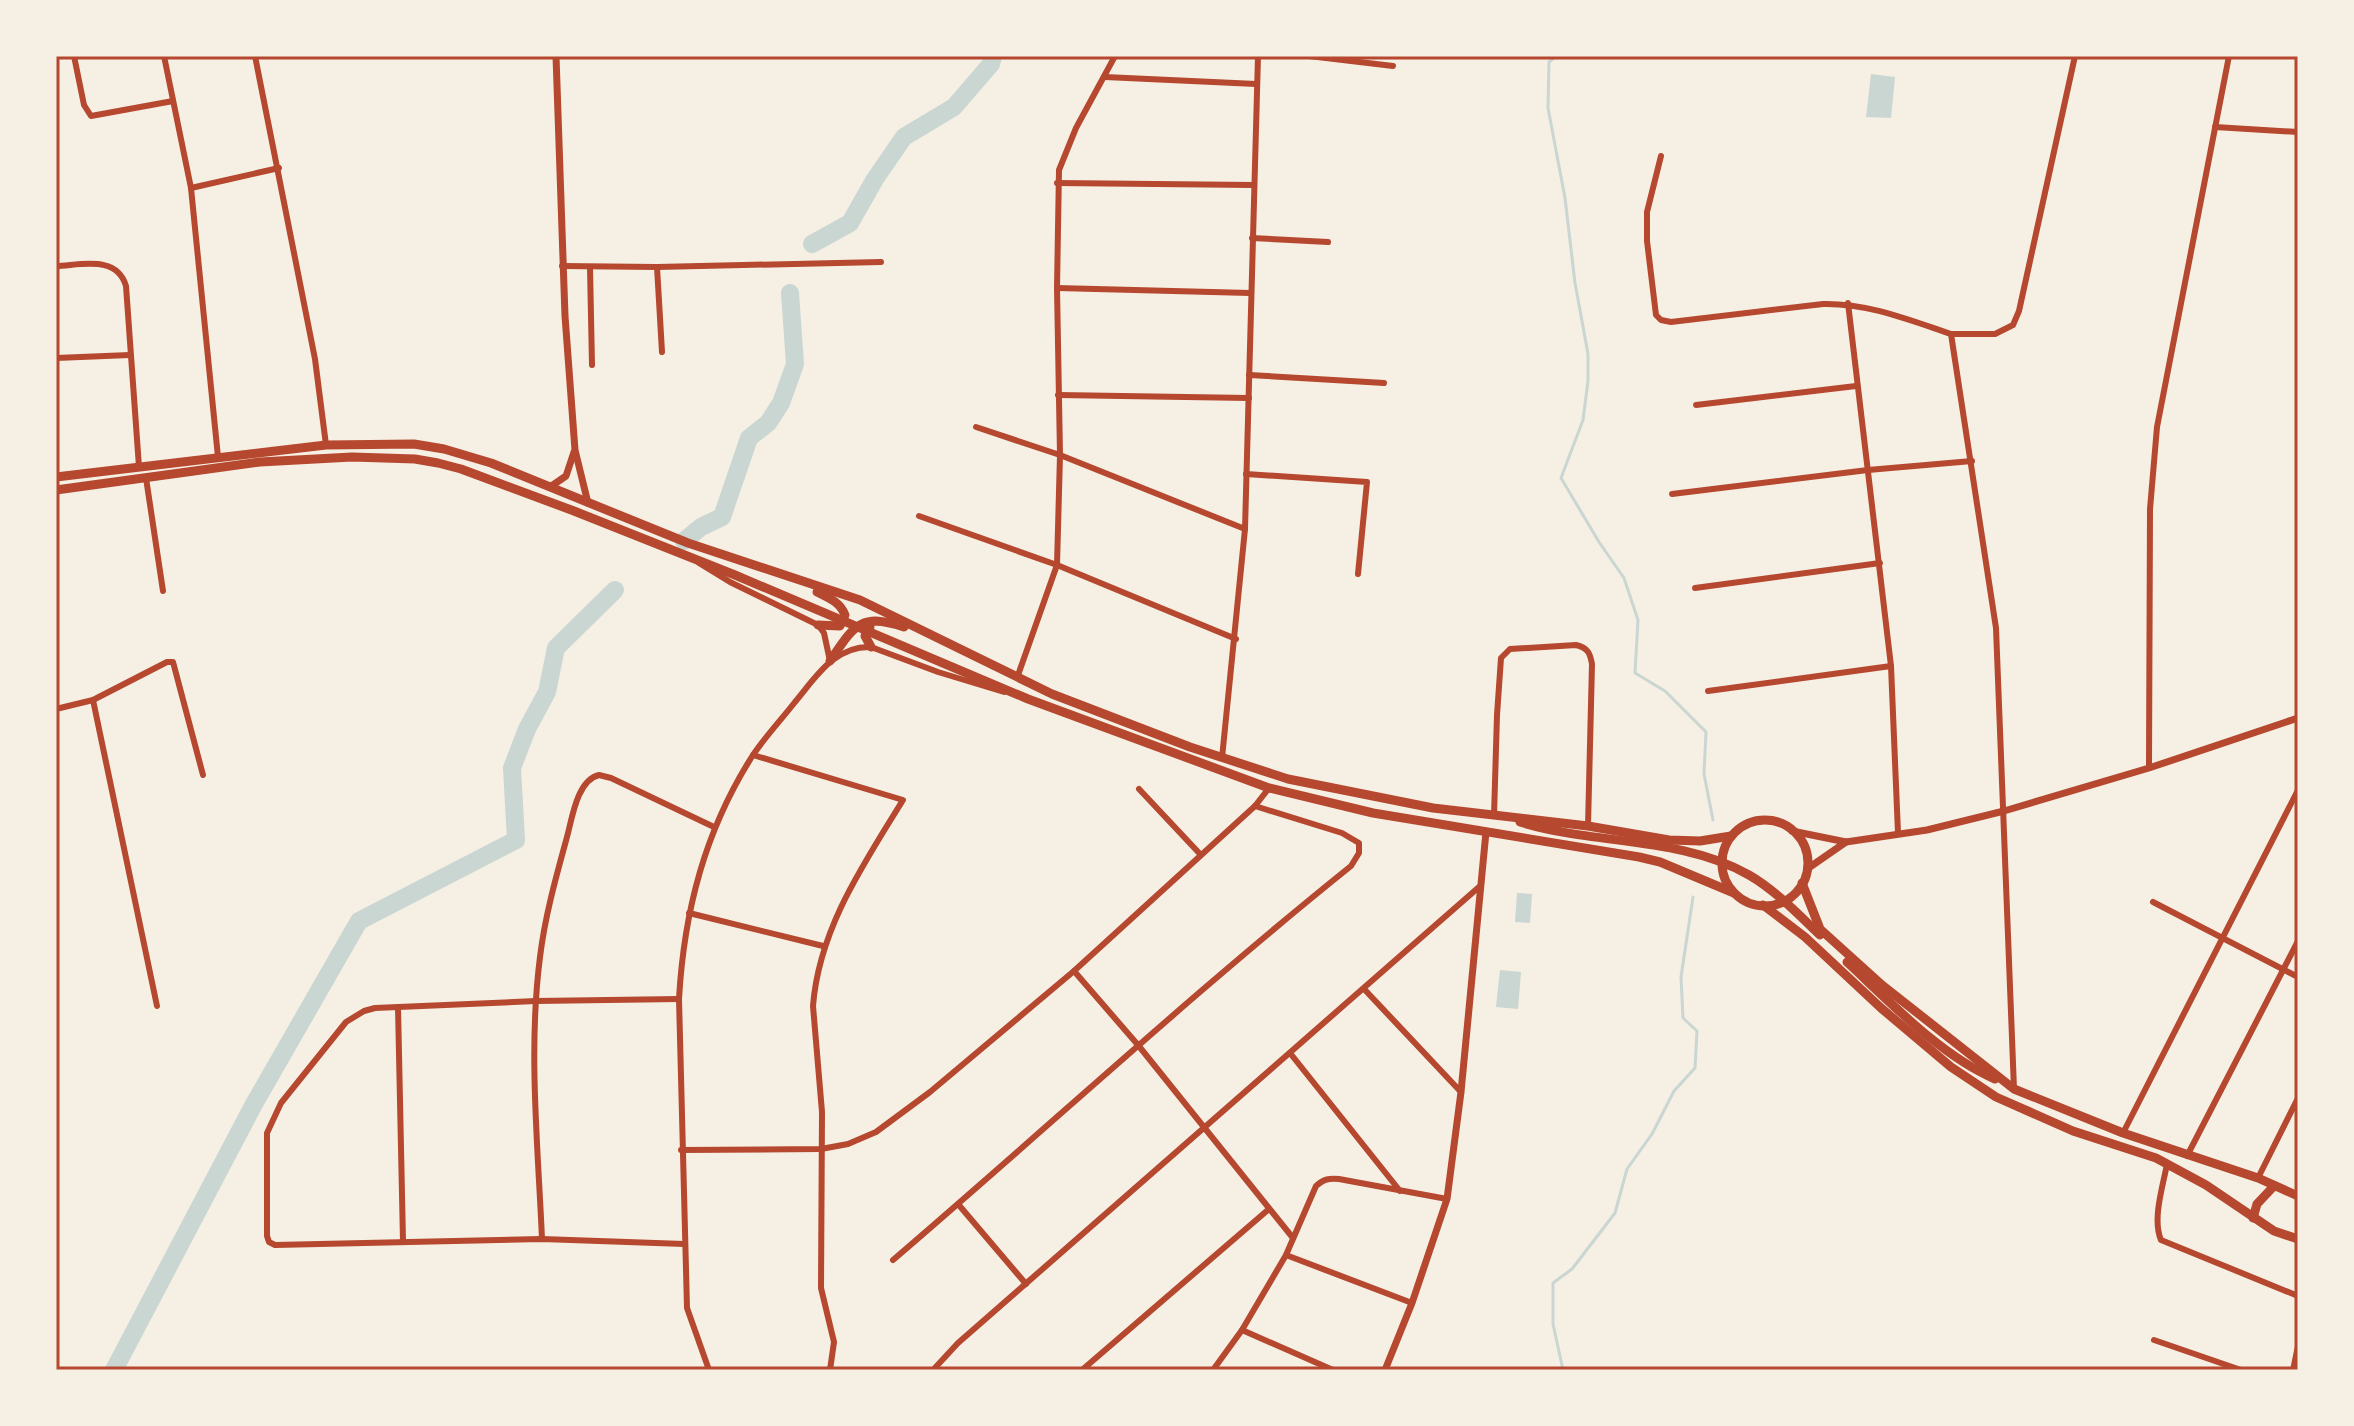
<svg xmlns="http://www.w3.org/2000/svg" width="2354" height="1426" font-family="'Source Sans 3',sans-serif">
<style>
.water{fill:#c9d6d2}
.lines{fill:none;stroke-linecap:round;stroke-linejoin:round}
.stream{stroke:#c9d6d2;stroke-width:3}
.river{stroke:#c9d6d2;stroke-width:18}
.minor{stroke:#b5482f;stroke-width:6}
.tertiary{stroke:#b5482f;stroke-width:7}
.primary{stroke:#b5482f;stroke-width:9}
.neatline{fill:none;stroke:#b5482f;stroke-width:3}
</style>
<rect width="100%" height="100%" fill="#f6efe4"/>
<g class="water">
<path d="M1871 74 1895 77 1891 118 1866 117Z"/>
<path d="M1517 893 1532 894 1530 923 1515 922Z"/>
<path d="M1500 970 1521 972 1518 1009 1496 1007Z"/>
</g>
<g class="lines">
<g class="stream">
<path d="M1556 56 1549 62 1548 108 1565 198 1575 283 1588 354V381L1583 420 1561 478 1599 542 1624 578 1638 620 1635 673 1665 691 1706 732 1704 774 1713 820"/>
<path d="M1563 1370 1553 1324V1283L1572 1269 1615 1213 1627 1169 1652 1134 1674 1091 1695 1068 1697 1031 1683 1018 1681 977 1693 897"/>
</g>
<g class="river">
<path d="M812 244 850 223 875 179 904 137 954 107 991 64 993 56"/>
<path d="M684 541 701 527 722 517 749 438 768 423 781 403 795 364 790 293"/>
<path d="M114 1370 254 1104 359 921 516 840 512 768 527 729 547 692 556 648 615 590"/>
</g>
<g class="minor">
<path d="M74 56 84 105 91 116 173 101"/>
<path d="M164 56 191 188 218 457"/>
<path d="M255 56 315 359 326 445"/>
<path d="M1309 56 1393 66"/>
<path d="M1105 77 1256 84"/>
<path d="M2215 127 2298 132"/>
<path d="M1661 156 1647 212V241L1656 315 1661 320 1671 322 1823 304C1868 303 1909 320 1951 334"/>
<path d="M1057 183 1253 185"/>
<path d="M191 188 279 168"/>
<path d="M1252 238 1328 242"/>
<path d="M56 266C82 265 117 255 126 286L139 467"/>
<path d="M562 266 657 267 881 262"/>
<path d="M590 267 592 365"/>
<path d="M657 267 662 352"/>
<path d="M1057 288 1250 293"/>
<path d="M1848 303 1891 666 1898 833"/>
<path d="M56 358 130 355"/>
<path d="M1249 375 1384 383"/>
<path d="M1058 395 1249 398"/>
<path d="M1696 405 1856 386"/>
<path d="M976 427 1060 455 1245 529"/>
<path d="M1246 474 1367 482 1358 574"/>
<path d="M146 478 163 591"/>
<path d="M1672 494 1868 470 1972 461"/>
<path d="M919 516 1057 565 1236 639"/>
<path d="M699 563 730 582 818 625 824 633 830 661"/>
<path d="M1695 588 1880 563"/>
<path d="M1017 678 1057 565 1060 455 1057 288 1059 170 1076 128 1115 56"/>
<path d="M1708 691 1891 666"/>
<path d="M93 700 157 1006"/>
<path d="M56 709 93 700 167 662H173L203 775"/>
<path d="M753 755 903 800C863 865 819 929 813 1006L822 1112 821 1288 834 1342 830 1370"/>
<path d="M1222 758 1245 529 1258 56"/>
<path d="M2149 768 2150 509 2157 427 2229 56"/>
<path d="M1139 789 1200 854"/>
<path d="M1494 816 1497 715 1501 658 1510 649 1576 645C1588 648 1590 653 1592 664L1588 826"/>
<path d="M2153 902 2298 977"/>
<path d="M689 913 823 946"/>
<path d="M1074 971 1138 1045 1293 1238"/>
<path d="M1365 990 1461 1092"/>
<path d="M679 999 536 1001 375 1008 364 1011 346 1022 281 1103 267 1133V1236L269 1242 275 1245 542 1239 684 1244"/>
<path d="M398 1007 403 1241"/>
<path d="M1290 1053 1400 1191"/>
<path d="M2014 1089 1996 628 1951 334H1995L2013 325 2019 311 2075 56"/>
<path d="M2123 1133 2298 790"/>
<path d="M681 1150 821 1149 848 1144 876 1132 930 1092 1074 971 1255 806 1269 788"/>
<path d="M2187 1156 2298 941"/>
<path d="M2167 1164C2163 1186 2152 1219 2161 1240L2298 1296"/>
<path d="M2258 1178 2298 1098"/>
<path d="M958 1204 1026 1284"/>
<path d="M542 1239C538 1146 528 1050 540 957 545 916 556 877 567 837 572 819 577 780 599 775L611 778 714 827"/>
<path d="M1286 1255 1412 1303"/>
<path d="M893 1260C1046 1129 1194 992 1351 866L1359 853V843L1342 833 1255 806"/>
<path d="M1242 1330 1333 1370"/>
<path d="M2154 1340 2241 1370"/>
<path d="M709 1370 687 1308 679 999C684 911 705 830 753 755 765 737 781 720 795 702 816 677 834 646 871 647L938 672 1004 692"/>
<path d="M933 1370 958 1343 1479 887"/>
<path d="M1082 1370 1269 1209"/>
<path d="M1213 1370 1242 1330 1286 1255 1316 1186C1324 1179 1329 1178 1339 1179L1447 1199"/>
<path d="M2293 1370 2298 1346"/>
</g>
<g class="tertiary">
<path d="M556 56 565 316 575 450 588 503"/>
<path d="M550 487 566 476 574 452"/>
<path d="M1792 831 1846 842 1927 830 2004 811 2149 768 2298 718"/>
<path d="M1807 869 1846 842"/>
<path d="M1385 1370 1412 1303 1447 1199 1461 1092 1486 832"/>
</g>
<g class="primary">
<path d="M56 477 326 445 414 444 444 449 491 463 688 543 860 600 1052 694 1190 747 1288 779 1433 808 1588 826 1669 840 1700 841 1731 836"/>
<path d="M56 490 260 462 352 457 415 459 438 463 461 469 574 511 735 575 1028 699 1269 788 1373 813 1639 857 1660 862 1734 893"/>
<path d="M817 592C829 598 840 602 845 615L840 626 818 625"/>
<path d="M870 627 865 636 871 647"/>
<path d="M830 661C854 626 860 612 904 627"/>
<circle cx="1765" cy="863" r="43"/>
<path d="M1520 822C1594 845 1680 836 1749 875 1775 890 1798 914 1820 935"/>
<path d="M1802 883 1820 929 1882 985 2014 1089 2123 1133 2258 1178 2298 1196"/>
<path d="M1763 905 1805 937 1881 1008 1951 1067 1996 1097 2073 1131 2156 1158 2206 1185 2274 1231 2298 1239"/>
<path d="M1847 962C1890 1002 1941 1056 1995 1079"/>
<path d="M2253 1218 2257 1204 2274 1186"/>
</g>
</g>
<rect width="2354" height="1426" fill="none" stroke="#f6efe4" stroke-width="116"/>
<rect x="58" y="58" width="2238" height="1310" class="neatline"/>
</svg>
